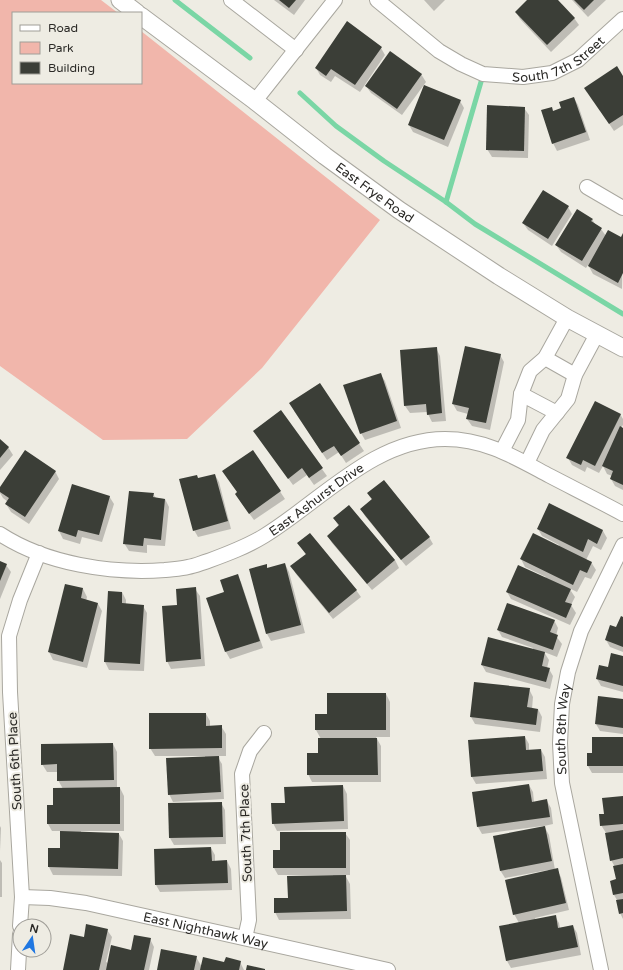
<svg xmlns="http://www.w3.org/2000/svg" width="623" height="970" font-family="'Varela Round',sans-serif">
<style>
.green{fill:#f1b6ab}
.shadow{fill:#0003}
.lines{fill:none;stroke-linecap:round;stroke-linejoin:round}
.stream{stroke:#7ad6a5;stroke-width:5}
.building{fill:#3b3e37}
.minor-casing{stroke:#a9a79f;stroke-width:16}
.tertiary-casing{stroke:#a9a79f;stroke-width:19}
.minor{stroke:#fff;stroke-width:14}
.tertiary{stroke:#fff;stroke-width:17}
.labels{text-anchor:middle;stroke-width:4;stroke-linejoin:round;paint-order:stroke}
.street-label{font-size:13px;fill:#2b2a27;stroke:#eeece3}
</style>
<rect width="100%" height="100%" fill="#eeece3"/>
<path class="green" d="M0 0H101L118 13H13V83H141V31L380 220 262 368 187 439 103 440 0 366Z"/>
<g class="shadow">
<path d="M274 0H305L294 15Z"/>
<path d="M424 0H445L434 11Z"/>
<path d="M528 0H557L574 18 579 25 551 52 520 19 516 12Z"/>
<path d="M572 0H606L588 17Z"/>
<path d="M381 48 385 55 360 92 335 76 331 82 320 75 316 68Z"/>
<path d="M421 74 426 82 402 115 371 93 366 86Z"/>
<path d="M623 77V125L614 131 590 95Z"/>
<path d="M574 98 578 105 590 140 557 151 553 143V112L562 109Z"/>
<path d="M460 101 464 108 448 147 413 132 409 125Z"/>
<path d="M524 108 529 115 528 158 492 157 487 149Z"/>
<path d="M568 207 572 214 552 246 528 230 523 223Z"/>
<path d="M592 219 595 224 601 229 606 236 621 239 623 235 622 289 593 274 588 265 586 268 561 252 556 245Z"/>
<path d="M436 348 440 356 446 421 432 422 427 412 410 413 405 406Z"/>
<path d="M500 355 504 362 490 430 472 426 467 419 468 414 457 411 453 404Z"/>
<path d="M380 374 385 381 401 428 365 440 361 433Z"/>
<path d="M319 384 364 451 346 463 339 452 327 460 294 411Z"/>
<path d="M280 411 327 476 314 485 307 475 293 485 254 431Z"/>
<path d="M620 414 623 419V425L621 428 623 429V490L615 486 611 479 612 476 607 474 603 466 599 473 587 467 585 472 572 465 568 458Z"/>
<path d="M0 440 8 447 13 455 0 470Z"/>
<path d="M253 451 285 499 254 520 240 501V496Z"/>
<path d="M55 471 59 479 29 524 11 512 6 504 8 502 3 498 0 493V489Z"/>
<path d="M215 475 219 482 231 529 198 537 194 530 198 479Z"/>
<path d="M153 494 156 498 165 499 169 507 165 546 147 545V553L129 551 124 543Z"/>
<path d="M368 494 429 537 433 544 406 566 365 516 361 509 372 500Z"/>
<path d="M109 496 114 504 102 542 82 537 80 544 63 539 59 531Z"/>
<path d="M349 506 395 560 399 568 372 590 332 543 328 536 339 527 334 518Z"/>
<path d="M538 529 603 531 607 538 601 550 593 546 586 560 591 562 596 570 591 579 585 577 577 592 569 588 575 597 571 605 576 613 570 625 511 599 507 592 545 578 546 577 525 567 521 559 558 547 559 545 542 536Z"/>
<path d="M299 544 356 590 361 597 333 619 296 574 292 567 306 555Z"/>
<path d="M0 562 6 565 11 572 0 599Z"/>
<path d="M285 564 289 572 305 633 271 641 267 634 250 570 266 565 268 569Z"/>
<path d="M237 575 241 582 263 648 230 659 226 652 208 598 225 593Z"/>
<path d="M66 585 83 589 87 597 86 601 98 604 102 611 87 668 53 660 49 652Z"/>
<path d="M195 589 200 596 205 666 171 669 167 661 178 606Z"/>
<path d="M109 592H122L126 600V605L143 606 147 613 144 671 109 670 105 662Z"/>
<path d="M623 618V652L610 647 606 640 617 629Z"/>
<path d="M554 620 558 628 556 636 562 644 557 657 544 652 549 660 547 668 549 669 553 676 550 689 486 672 482 665 533 650V648L502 637 498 630Z"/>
<path d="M623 657V692L601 686 597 679Z"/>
<path d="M529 689 533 697 532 709H538L542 717 540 732 475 724 471 717Z"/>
<path d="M386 694 390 702V737H376L381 746V782H312L308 774 319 754 321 739 316 730V715H328Z"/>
<path d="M623 700V734L600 731 596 724Z"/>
<path d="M206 714 210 721V727L221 726 226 734V756H217L222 764 224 799 173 802 169 794 205 757V756H155L150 748Z"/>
<path d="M525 737 529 744V751L541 750 545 757 547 779 476 784 472 777Z"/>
<path d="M623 738V773H592L588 766V754H593Z"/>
<path d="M113 744 117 752V789L120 788 124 796V831H81V833L119 834 123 841 122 876 53 875 49 867V849H61V831H52L48 824V806H54L63 789 58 780V772H47L42 764Z"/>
<path d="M529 785 533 792 534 802 547 801 551 808 553 824 544 826 549 835 555 870H557L561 877 569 910 535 918 536 920 555 916 559 923 560 928 573 926 577 933 581 955 511 968 507 961 500 927 519 923 514 914 548 871V870L505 878 500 870 543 828V826L482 834 478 827Z"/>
<path d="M343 786 347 794 348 829 277 831 273 823 286 804Z"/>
<path d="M623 797V919L620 913 617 900 614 895 617 880 615 867 611 860 606 833 601 825 605 815Z"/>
<path d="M221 803 225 810 226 844 174 845 170 838Z"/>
<path d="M0 826 1 828 0 851Z"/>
<path d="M345 833 350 840V875H345L350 884 351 919 279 920 275 912 289 898 333 877V875H278L274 868 281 851Z"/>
<path d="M211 848 215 855V862L227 861 231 869 232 890 160 892 156 885Z"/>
<path d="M0 860 2 863V897H0Z"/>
<path d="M107 930 112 937 106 962 108 963 132 951 150 939 154 947 149 970H64L84 938Z"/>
<path d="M196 957 202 967 240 962 244 970H158Z"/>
</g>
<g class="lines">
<g class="stream">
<path d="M175 0 250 58"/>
<path d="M300 93 336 126 384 161 446 202 475 224 623 314"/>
<path d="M446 202 483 75"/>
</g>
</g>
<g class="building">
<path d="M279 0H296L289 8Z"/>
<path d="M527 0H558L575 18 547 45 515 12Z"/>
<path d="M574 0H594L584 10Z"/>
<path d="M347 21 382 47 355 85 331 69 326 76 315 68Z"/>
<path d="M390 51 422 74 397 109 365 86Z"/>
<path d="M617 66 623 76V115L609 124 584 88Z"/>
<path d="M424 85 461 100 444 140 408 125Z"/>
<path d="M574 97 586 132 552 144 541 110 552 107 553 111 561 108 559 102Z"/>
<path d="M487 105 525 107 524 151 486 150Z"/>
<path d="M543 190 569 206 548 239 522 223Z"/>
<path d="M577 209 593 219 591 221 602 228 582 261 555 245Z"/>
<path d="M608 230 621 237 623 233V273L618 283 588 266Z"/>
<path d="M465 346 501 354 486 423 466 419 469 408 452 404Z"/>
<path d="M437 347 442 413 427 415 426 404 404 406 400 350Z"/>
<path d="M381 373 397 421 360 434 343 385Z"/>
<path d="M320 383 360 443 341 456 334 446 322 453 289 403Z"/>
<path d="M595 401 621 414 595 466 583 460 581 465 566 458Z"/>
<path d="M281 410 323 468 309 478 302 468 288 479 253 431Z"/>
<path d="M620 426 623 428V485L610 479 613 471 602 466Z"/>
<path d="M0 439 9 447 0 458Z"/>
<path d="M25 450 56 471 25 517 5 504 9 498 0 492V487Z"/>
<path d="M253 450 281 491 249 514 235 494 237 492 222 471Z"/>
<path d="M215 474 228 521 193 531 179 479 197 475 198 478Z"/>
<path d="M384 480 430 537 401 560 360 509 372 499 367 493Z"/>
<path d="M72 484 110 496 99 535 78 530 76 537 58 531Z"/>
<path d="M129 491 154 493 153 497 165 499 161 540 144 538 143 546 123 544Z"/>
<path d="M549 503 603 530 597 544 588 539 583 552 537 529Z"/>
<path d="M349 505 395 560 367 584 327 536 339 525 333 518Z"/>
<path d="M310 533 357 590 329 613 290 566 306 554 297 543Z"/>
<path d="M533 533 592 562 587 573 580 570 573 585 520 559Z"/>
<path d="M0 561 7 564 0 581Z"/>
<path d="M285 563 301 625 266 634 249 569 267 564V568Z"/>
<path d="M518 565 571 589 565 602 572 604 566 618 506 592Z"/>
<path d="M238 574 260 641 225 652 206 598 224 592 220 580Z"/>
<path d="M65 584 83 588 81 598 98 603 83 662 48 652Z"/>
<path d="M196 587 201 659 166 662 162 606 177 605 176 589Z"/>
<path d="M108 591 122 592V603L144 605 140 664 104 662Z"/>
<path d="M507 603 555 620 550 632 558 635 553 650 497 630Z"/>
<path d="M621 616 623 617V647L605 640 610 625 616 627Z"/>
<path d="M488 637 545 652 542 666 550 668 546 682 481 665Z"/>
<path d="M611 653 623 656V686L596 679 599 665 608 667Z"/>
<path d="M474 682 530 688 527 707 538 709 536 725 470 717Z"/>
<path d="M327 693H386V730H315V714H327Z"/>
<path d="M598 696 623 699V728L595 724Z"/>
<path d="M149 713H206V726L222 725V748L149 749Z"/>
<path d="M525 736 526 750 541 749 543 771 471 777 468 740Z"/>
<path d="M592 737H623V766H587V753H592Z"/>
<path d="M318 738H377L378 775H307V753H318Z"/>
<path d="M113 743 114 780 57 781V764L41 765V744Z"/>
<path d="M219 756 221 792 168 795 166 758Z"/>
<path d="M529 784 532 802 547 799 550 817 477 827 472 792Z"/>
<path d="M343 785 344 821 272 824 271 803H285L284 787Z"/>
<path d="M120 787V824H47V805H53V788Z"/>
<path d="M623 796V824L600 826 599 814H604L602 798Z"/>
<path d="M222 802 223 837 169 838 168 803Z"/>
<path d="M545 826 552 861 500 871 493 836Z"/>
<path d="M623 830V858L610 861 605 833Z"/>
<path d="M60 831 119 833 118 869 48 867V848H60Z"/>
<path d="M280 832H346V868H273V850H280Z"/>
<path d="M211 847 212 861 227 860 228 883 155 885 154 849Z"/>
<path d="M623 864V893L613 895 610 881 616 879 613 866Z"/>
<path d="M558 868 566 903 513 915 505 880Z"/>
<path d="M346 875 347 911 274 913V898H288L287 876Z"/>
<path d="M623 899V913L619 914 616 900Z"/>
<path d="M556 915 558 928 573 925 578 947 506 961 499 926Z"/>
<path d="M86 924 108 929 99 970H63L70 934 84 937Z"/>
<path d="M134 935 151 938 144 970H106L111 945 131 950Z"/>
<path d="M161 949 197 956 194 970H157Z"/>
<path d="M203 957 224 962 226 957 241 961 239 970H200Z"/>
<path d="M247 965 265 969V970H246Z"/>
</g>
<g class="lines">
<defs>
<g id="minor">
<path d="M231 0 296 50"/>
<path id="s1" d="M377 0 439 51 461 64 483 74 523 77 552 73 578 60 623 19"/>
<path d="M255 101 335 0"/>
<path d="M587 187 623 208"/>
<path d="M545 358 575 375"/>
<path d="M521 394 557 413"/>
<path d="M502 451 518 420 521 394 530 371 545 358 567 318"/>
<path d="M527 463 543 430 568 399 575 375 597 334"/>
<path id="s2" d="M0 534C46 564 111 574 165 570 172 569 181 569 188 567 195 566 201 563 208 561 227 554 246 547 264 536 321 501 374 439 445 439 486 439 516 458 550 476 575 489 599 501 623 514"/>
<path id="s3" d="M22 897 50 898 86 903 388 970"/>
<path d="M20 926 22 897 10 692 9 636 20 600 39 553"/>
<path d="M245 938 249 920 242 774 250 751 264 733"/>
<path d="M18 970 20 934"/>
<path id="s4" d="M601 970 562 783 560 743 562 704 568 672 581 631 623 545"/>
</g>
<g id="tertiary">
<path d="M120 0 137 13"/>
<path id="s5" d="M141 16 255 101 325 156 399 210 499 276 567 318 623 348"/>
</g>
</defs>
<use href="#minor" class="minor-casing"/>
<use href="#tertiary" class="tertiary-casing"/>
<use href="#minor" class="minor"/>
<use href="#tertiary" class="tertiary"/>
</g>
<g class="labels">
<g class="street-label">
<text dy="5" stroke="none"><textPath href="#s1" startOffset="210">South 7th Street</textPath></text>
<text dy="5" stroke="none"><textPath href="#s5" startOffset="293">East Frye Road</textPath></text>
<text dy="5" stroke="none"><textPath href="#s2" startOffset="341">East Ashurst Drive</textPath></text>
<text dy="5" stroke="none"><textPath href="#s4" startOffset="245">South 8th Way</textPath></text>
<text transform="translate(14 761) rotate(-93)" y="5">South 6th Place</text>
<text transform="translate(245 833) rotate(-92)" y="5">South 7th Place</text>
<text dy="5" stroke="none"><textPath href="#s3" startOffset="187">East Nighthawk Way</textPath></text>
</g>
</g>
<rect x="12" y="12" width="130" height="72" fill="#eeece3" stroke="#a09e98"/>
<rect x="20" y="25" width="20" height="6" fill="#ffffff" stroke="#a09e98"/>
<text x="48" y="32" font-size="12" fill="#2b2a27">Road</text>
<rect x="20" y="42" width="20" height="12" fill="#f1b6ab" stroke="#a09e98"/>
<text x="48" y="52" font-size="12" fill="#2b2a27">Park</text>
<rect x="20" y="62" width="20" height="12" fill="#3b3e37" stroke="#a09e98"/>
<text x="48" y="72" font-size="12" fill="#2b2a27">Building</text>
<g transform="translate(32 938) rotate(13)"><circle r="19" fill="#eeece3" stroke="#a09e98"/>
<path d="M0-3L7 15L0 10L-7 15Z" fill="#2077e1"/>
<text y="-6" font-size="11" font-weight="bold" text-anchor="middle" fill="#2b2a27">N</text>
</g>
</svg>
